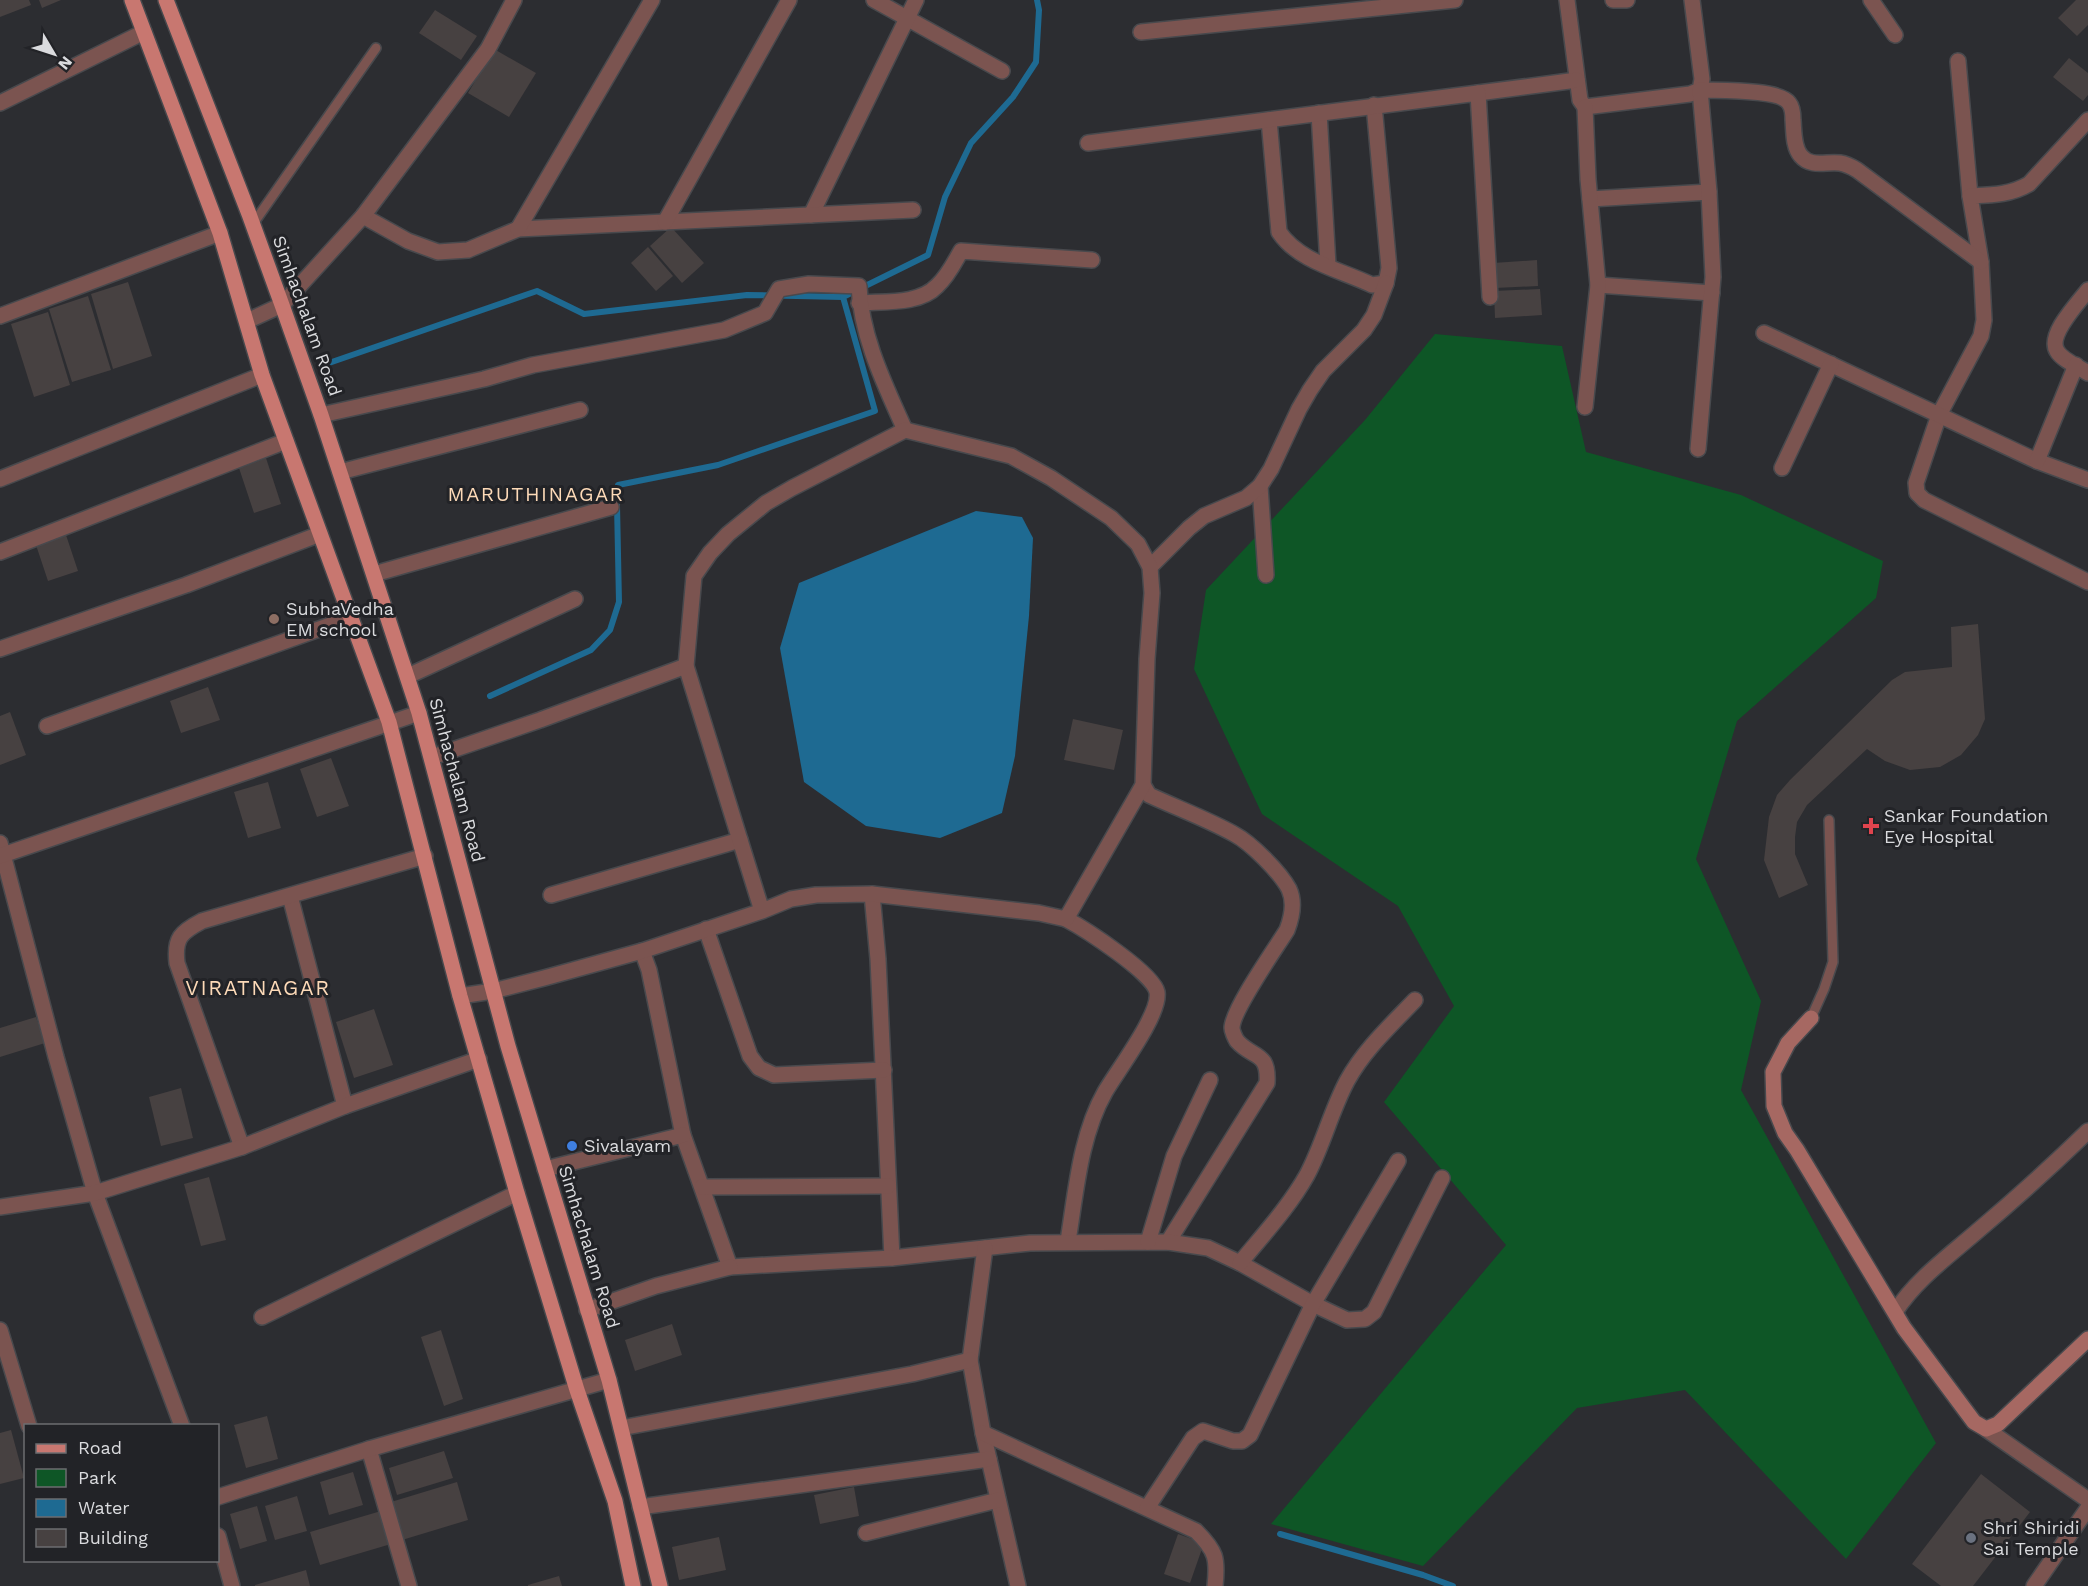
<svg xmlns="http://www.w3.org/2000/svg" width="2088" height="1586" font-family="'Work Sans',sans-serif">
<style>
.green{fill:#0e5626}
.water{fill:#1e6a92}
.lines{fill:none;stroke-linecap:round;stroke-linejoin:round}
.stream{stroke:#1e6a92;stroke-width:6}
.building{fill:#474141}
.lane-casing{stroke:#48494d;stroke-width:12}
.street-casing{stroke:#48494d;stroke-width:18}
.secondary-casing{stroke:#48494d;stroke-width:18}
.primary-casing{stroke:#48494d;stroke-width:18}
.lane{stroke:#7b5450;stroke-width:9}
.street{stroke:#7b5450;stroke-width:15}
.secondary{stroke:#a66862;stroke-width:15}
.primary{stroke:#c87770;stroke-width:15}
.education-dot{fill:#8d6e63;stroke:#222327;stroke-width:2}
.health-dot{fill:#e0444e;stroke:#222327;stroke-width:2}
.shop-dot{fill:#3f7fe0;stroke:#222327;stroke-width:2}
.worship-dot{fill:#6b7280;stroke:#222327;stroke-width:2}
.labels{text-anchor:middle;stroke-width:6;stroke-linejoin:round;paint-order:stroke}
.street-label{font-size:18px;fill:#dadbde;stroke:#222327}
.poi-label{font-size:18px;fill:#dadbde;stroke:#222327;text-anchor:start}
.neighbourhood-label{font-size:20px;letter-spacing:1.5px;fill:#fddab8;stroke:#222327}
.quarter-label{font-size:21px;letter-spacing:1.5px;fill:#fddab8;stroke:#222327}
</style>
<rect width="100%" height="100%" fill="#2c2d31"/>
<path class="green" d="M1435 334 1562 346 1586 452 1741 495 1883 561 1876 598 1737 721 1696 859 1761 1001 1741 1090 1936 1443 1846 1559 1685 1390 1577 1408 1423 1566 1271 1524 1506 1245 1384 1102 1454 1006 1398 906 1262 814 1194 669 1206 590 1365 420Z"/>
<path class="water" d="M976 511 1022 517 1033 538 1029 616 1015 756 1002 813 940 838 866 826 804 782 780 648 799 583Z"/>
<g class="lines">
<g class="stream">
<path d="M326 364 537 291 584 314 747 295 843 297"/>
<path d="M490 696 591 650 610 630 619 602 617 505 618 485 718 465 875 411 843 297 928 255 945 197 971 143 1013 97 1036 62 1039 10 1037 0"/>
<path d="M1280 1534 1423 1575 1453 1586"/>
</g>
</g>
<g class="building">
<path d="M0 0H29L31 5 0 17Z"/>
<path d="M39 0H61L42 8Z"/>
<path d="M2076 0H2088V25L2077 36 2058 18Z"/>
<path d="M435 10 477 36 461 60 419 33Z"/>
<path d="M494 49 536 73 509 117 468 93Z"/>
<path d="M2069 58 2088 73V95L2083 101 2053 77Z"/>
<path d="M671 227 704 263 682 283 650 246Z"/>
<path d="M648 247 673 276 656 291 631 263Z"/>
<path d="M1537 260 1538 286 1495 288 1493 263Z"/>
<path d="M128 282 152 356 113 369 91 294Z"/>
<path d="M1540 289 1542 315 1495 318 1494 291Z"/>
<path d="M88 296 111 370 72 382 49 309Z"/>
<path d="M48 312 70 385 34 397 11 324Z"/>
<path d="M266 458 281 504 254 513 239 468Z"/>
<path d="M66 535 78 571 48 581 36 545Z"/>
<path d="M1978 624 1985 719 1978 735 1961 755 1940 767 1910 770 1885 761 1867 749 1807 805 1797 822 1795 837V854L1808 885 1779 898 1764 860 1769 817 1777 795 1790 780 1892 680 1905 672 1952 667 1951 627Z"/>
<path d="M208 687 220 720 181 733 170 701Z"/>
<path d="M10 712 26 755 0 765V716Z"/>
<path d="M1073 719 1123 730 1114 770 1064 760Z"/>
<path d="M331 758 349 806 317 817 300 769Z"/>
<path d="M268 782 281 828 248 838 234 792Z"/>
<path d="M374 1009 393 1065 354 1078 336 1022Z"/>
<path d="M36 1017 45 1043 0 1057V1028Z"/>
<path d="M181 1088 193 1138 161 1146 149 1097Z"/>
<path d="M209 1177 226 1240 201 1246 184 1184Z"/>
<path d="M672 1324 682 1355 635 1371 625 1340Z"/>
<path d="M441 1330 463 1399 444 1406 421 1337Z"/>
<path d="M267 1416 278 1459 246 1468 234 1425Z"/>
<path d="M11 1430 24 1478 0 1484V1433Z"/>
<path d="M444 1451 453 1478 397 1495 389 1468Z"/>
<path d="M353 1472 363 1505 329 1515 320 1482Z"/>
<path d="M1981 1474 2030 1512 1973 1586H1941L1912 1564Z"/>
<path d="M457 1482 468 1520 402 1540 391 1502Z"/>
<path d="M854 1487 859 1516 820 1524 814 1495Z"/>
<path d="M297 1496 307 1531 275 1540 265 1506Z"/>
<path d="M257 1506 267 1541 240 1549 230 1514Z"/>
<path d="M381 1511 391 1544 320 1565 310 1532Z"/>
<path d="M1178 1534 1204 1543 1190 1583 1164 1574Z"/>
<path d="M719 1537 726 1570 679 1580 672 1547Z"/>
<path d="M306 1570 310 1586H255V1585Z"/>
<path d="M559 1576 562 1586H528V1585Z"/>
</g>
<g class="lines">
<defs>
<g id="lane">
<path d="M253 224 376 48"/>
<path d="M1811 1018 1824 989 1833 962 1829 820"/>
</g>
<g id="street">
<path d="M874 0 1002 71"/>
<path d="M1567 0 1580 100 1585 107 1690 94 1700 90 1702 79 1692 0"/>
<path d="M1613 0H1627"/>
<path d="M1871 0 1895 35"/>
<path d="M1141 32 1455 0"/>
<path d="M1958 61 1970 196"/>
<path d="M1478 93 1577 80"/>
<path d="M0 103 144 32"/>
<path d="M1319 113 1328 265"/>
<path d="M1269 120 1279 232C1299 262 1341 270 1372 285L1386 283 1389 268 1374 105"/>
<path d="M2088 120 2029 184C2010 195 1992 195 1970 196L1981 262 1984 320 1981 336 1939 415 1916 483 1917 493 1924 500 2088 582"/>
<path d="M1088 143 1478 93 1490 297"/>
<path d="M1590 199 1709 192"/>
<path d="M811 215 916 0"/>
<path d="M363 216 408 241 438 252 468 250 518 229 913 210"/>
<path d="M665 222 789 0"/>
<path d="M518 229 652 0"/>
<path d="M1598 285 1712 293"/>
<path d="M2088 290C2078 303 2047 335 2057 351 2062 360 2079 367 2088 373"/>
<path d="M859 303C883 301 919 305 937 286 948 276 954 263 961 251L1092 260"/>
<path d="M0 316 220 233"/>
<path d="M247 321 282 305 363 216 488 49 514 0"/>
<path d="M1764 333 2037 461 2088 480"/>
<path d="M1585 407 1598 285 1588 179 1585 107"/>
<path d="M321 415 484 379 533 365 724 330 765 313 779 289 809 284 859 286C861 337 885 385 905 430"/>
<path d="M1698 449 1713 277 1709 192 1700 90C1717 91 1780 89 1789 103 1793 108 1793 115 1793 120 1794 131 1793 147 1801 156 1811 168 1827 161 1840 163 1846 164 1852 167 1857 170L1981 262"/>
<path d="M2037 461 2076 365"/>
<path d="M1782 468 1831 364"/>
<path d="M340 472 580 410"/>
<path d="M0 479 262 375"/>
<path d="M1260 486 1266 575"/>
<path d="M0 552 286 441"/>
<path d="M1150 567 1189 528 1204 516 1246 498 1260 486 1271 469 1299 409 1310 390 1323 371 1364 330 1374 315 1386 283"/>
<path d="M374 574 611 507"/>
<path d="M0 649 186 585 320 534"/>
<path d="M408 676 575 599"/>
<path d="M47 726 350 618"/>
<path d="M432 757 540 720 686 666"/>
<path d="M1143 785 1149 795C1177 808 1207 819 1234 834 1251 843 1280 872 1289 889 1295 902 1292 917 1287 930 1276 948 1232 1010 1232 1028 1232 1031 1235 1038 1237 1041 1253 1059 1269 1051 1267 1083L1168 1242"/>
<path d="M0 843 56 1057 95 1193 182 1426"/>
<path d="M0 856 419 713"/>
<path d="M872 894 878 959 892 1258"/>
<path d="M551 895 740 840"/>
<path d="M290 896 345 1106"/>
<path d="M1066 919C1085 929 1153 973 1157 992 1161 1014 1117 1071 1105 1092 1080 1136 1076 1192 1068 1241"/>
<path d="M706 929 750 1056 759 1068 774 1075 884 1070"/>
<path d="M642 951 649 970 683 1135 730 1267 892 1258 1030 1243 1168 1242 1208 1248 1240 1263 1313 1304 1347 1320 1365 1319 1374 1312 1442 1178"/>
<path d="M460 996 493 991 544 978 642 951 762 911 791 899 816 895 872 894 1039 913 1066 919 1143 785 1147 659 1152 593 1150 567 1138 544 1111 518 1051 478 1011 456 905 430 792 488 766 503 728 534 710 553 694 576 686 666 762 911"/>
<path d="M242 1147 177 963C174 938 181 932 202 921L425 856"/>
<path d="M545 1169 683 1135"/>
<path d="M702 1187 888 1186"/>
<path d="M0 1207 95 1193 242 1147 345 1106 479 1059"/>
<path d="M1148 1242 1174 1156 1210 1080"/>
<path d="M985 1248 970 1360 983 1433 1018 1586"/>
<path d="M1240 1263C1263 1235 1289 1207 1307 1175 1323 1145 1331 1111 1347 1081 1364 1050 1390 1026 1415 1000"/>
<path d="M587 1310 656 1286 730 1267"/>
<path d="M1895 1312C1915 1281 1946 1258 1974 1234 2013 1201 2051 1167 2088 1131"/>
<path d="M262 1317 517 1193"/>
<path d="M0 1330 29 1426"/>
<path d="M621 1428 912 1374 970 1360"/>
<path d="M1986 1429 2088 1500"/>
<path d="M983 1433 1196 1531C1216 1551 1218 1558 1215 1586"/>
<path d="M369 1449 409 1586"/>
<path d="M218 1497 369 1449 609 1380"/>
<path d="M640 1507 989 1459"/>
<path d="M1147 1508 1193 1438 1203 1431 1233 1441H1242L1250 1435 1313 1304 1398 1161"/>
<path d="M866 1533 998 1500"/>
<path d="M218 1536 232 1586"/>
<path d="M2034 1586 2088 1508"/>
</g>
<path id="secondary" d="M1811 1018 1788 1043 1773 1072 1774 1106 1785 1133 1797 1150 1904 1328 1974 1422 1986 1429 1998 1424 2088 1339"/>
<g id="primary">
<path d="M132 0 220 233 262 375 389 722 460 996 517 1193 577 1390 615 1501 633 1586"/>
<path d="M166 0 249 214 282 305 321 415 419 713 508 1046 609 1380 660 1586"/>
</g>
</defs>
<use href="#lane" class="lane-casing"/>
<use href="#street" class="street-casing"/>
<use href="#secondary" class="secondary-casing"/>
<use href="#primary" class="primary-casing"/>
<use href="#lane" class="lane"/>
<use href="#street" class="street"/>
<use href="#secondary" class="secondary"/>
<use href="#primary" class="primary"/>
</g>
<circle class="education-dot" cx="274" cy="619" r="6"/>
<path class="health-dot" d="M1868 817h6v6h6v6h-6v6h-6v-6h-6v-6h6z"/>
<circle class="shop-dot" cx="572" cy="1146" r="6"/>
<circle class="worship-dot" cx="1971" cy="1538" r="6"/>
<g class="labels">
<g class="street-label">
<text transform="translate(307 316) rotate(70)" y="6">Simhachalam Road</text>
<text transform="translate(457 780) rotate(75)" y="6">Simhachalam Road</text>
<text transform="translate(589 1247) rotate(73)" y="6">Simhachalam Road</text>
</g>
<g class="poi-label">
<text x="286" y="615">SubhaVedha<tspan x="286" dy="21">EM school</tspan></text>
<text x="1884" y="822">Sankar Foundation<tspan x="1884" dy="21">Eye Hospital</tspan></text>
<text x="584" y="1152">Sivalayam</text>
<text x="1983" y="1534">Shri Shiridi<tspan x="1983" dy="21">Sai Temple</tspan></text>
</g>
<g class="neighbourhood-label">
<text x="536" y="501">MARUTHINAGAR</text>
</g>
<g class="quarter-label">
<text x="258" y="995">VIRATNAGAR</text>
</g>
</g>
<rect x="24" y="1424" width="195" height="138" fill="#222327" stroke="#6c6d70" stroke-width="1.5"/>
<rect x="36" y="1444" width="30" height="9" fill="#c87770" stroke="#6c6d70" stroke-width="1.5"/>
<text x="78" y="1454" font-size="18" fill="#dadbde">Road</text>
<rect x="36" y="1469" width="30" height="18" fill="#0e5626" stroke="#6c6d70" stroke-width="1.5"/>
<text x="78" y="1484" font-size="18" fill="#dadbde">Park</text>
<rect x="36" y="1499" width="30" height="18" fill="#1e6a92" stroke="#6c6d70" stroke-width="1.5"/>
<text x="78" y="1514" font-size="18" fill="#dadbde">Water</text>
<rect x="36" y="1529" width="30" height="18" fill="#474141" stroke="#6c6d70" stroke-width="1.5"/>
<text x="78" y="1544" font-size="18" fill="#dadbde">Building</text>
<g transform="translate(54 54) rotate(129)" stroke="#222327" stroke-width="4.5" paint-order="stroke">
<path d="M0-4.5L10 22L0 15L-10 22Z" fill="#dadbde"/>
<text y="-9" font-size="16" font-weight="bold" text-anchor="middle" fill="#dadbde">N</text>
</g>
</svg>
